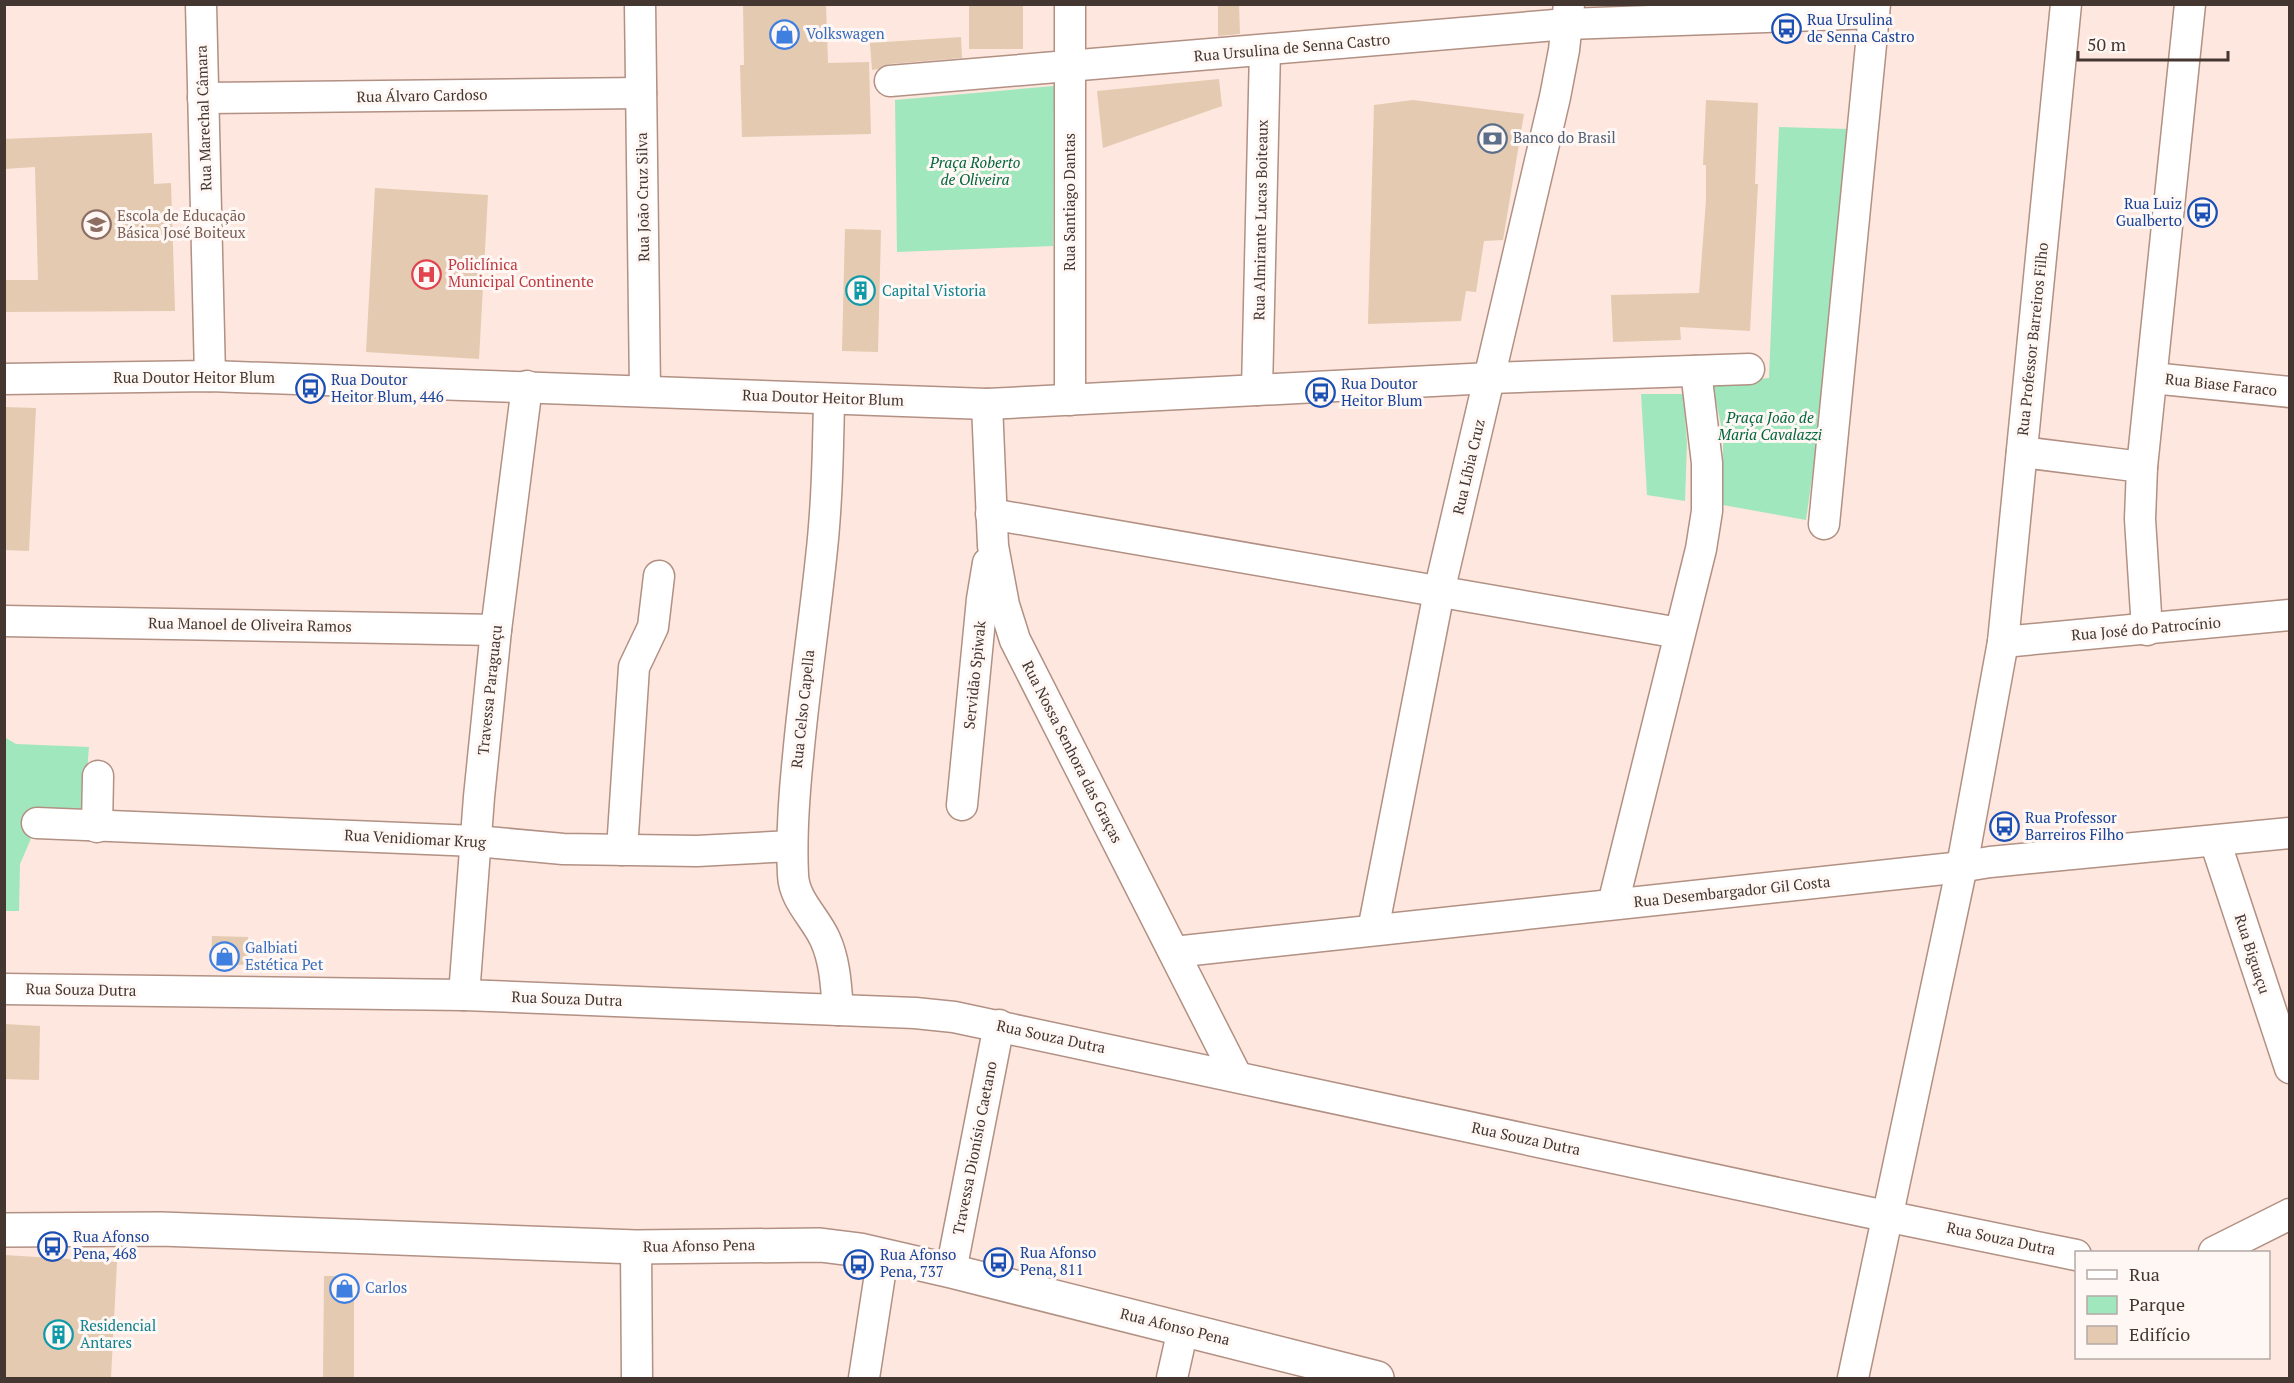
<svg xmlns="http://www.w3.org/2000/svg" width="2294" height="1383" font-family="'PT Serif',serif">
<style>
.green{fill:#a1e7bd}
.building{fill:#e4cab0}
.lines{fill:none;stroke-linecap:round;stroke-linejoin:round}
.minor-casing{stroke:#b29083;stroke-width:33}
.major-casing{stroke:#b29083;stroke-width:36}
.minor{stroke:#fff;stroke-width:30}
.major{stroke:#fff;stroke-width:33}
.labels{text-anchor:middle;stroke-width:6;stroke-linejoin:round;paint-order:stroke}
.transit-label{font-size:15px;fill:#164399;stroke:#fff7f4;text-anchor:start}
.shop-label{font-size:15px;fill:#366cbe;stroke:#fff7f4;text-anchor:start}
.street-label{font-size:15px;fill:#443630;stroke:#fff7f4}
.service-label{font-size:15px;fill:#4e5e75;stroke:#fff7f4;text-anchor:start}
.park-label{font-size:15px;font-style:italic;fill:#00663d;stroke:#fff7f4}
.education-label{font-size:15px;fill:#785e54;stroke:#fff7f4;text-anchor:start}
.health-label{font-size:15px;fill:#be3a42;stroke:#fff7f4;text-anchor:start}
.culture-label{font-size:15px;fill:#0d838f;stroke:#fff7f4;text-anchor:start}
</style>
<rect width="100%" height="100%" fill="#fde7de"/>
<g class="green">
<path d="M1054 86 1053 246 897 252 895 100Z"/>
<path d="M1779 127 1848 129 1834 321 1806 520 1723 505V434L1712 383 1769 378Z"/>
<path d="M1641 394H1683L1687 443 1685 501 1647 495Z"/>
<path d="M4 737 16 744 89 747 84 810 37 808 30 841 20 864 19 911H5Z"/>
</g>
<g class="building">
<path d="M743 4H826L828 63 869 62 871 134 742 137 740 65H744Z"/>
<rect x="969" y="4" width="54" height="45"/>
<path d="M1218 4H1239L1240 34 1218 36Z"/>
<path d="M961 37 962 58 889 64 878 69 872 70 870 43Z"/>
<path d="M1219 79 1222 106 1103 148 1097 91Z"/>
<path d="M1413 100 1524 114 1503 240 1484 241 1476 292 1466 291 1461 321 1368 324 1374 105Z"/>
<path d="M1706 100 1758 103 1755 184H1758L1750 331 1680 327 1681 340 1613 342 1611 295 1699 293 1706 200V165H1703Z"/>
<path d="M152 133 154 184 171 183 175 311 4 312V280H38L35 167 4 169V139Z"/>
<path d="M375 188 488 195 479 359 366 352Z"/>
<path d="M845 229 881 230 878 352 842 351Z"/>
<path d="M4 407 36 408 29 551 4 550Z"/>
<path d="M212 936 248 937 247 965 211 964Z"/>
<path d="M4 1024 40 1026 39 1080 4 1079Z"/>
<path d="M4 1255 117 1262 111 1378H4Z"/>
<path d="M324 1276H354V1378H323Z"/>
</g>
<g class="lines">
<defs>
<g id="minor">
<path d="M201 4 210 376"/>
<path d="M640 4 645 390"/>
<path d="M890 81 1567 24 1874 13"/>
<path d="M203 98 641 93"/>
<path d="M2152 378 2290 392"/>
<path d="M4 379 210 376 987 404 1490 378 1749 369"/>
<path d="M1257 390 1265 50"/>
<path d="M829 400C828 452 827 506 821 558 814 625 804 690 798 757 794 796 791 836 793 875 794 900 815 917 825 939 835 961 836 985 838 1010"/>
<path d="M1070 400V4"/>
<path d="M987 404 993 546 1004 605 1015 640 1237 1077"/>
<path d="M2022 452 2142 467"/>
<path d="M991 514 1679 633"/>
<path d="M1824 524 1875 4"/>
<path d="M4 621 496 630"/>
<path d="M2147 630 2140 519 2142 467 2190 4"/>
<path d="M2003 642 2290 615"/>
<path d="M962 805 982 599 988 563"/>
<path d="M37 823 476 841 563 849 697 851 792 846"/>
<path d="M97 827 98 776"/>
<path d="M2215 841 2290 1068"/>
<path d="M622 850 634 667 653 627 659 576"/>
<path d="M1613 904 1701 549 1707 511V463L1696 371"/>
<path d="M1373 930 1439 592 1555 97 1564 50 1569 4"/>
<path d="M1174 952 1953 868 1990 862 2290 833"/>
<path d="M4 989 464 995 915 1013 954 1017 1876 1214 2076 1255"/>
<path d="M464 995 479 797 496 630 527 386"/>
<path d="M636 1247 637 1378"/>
<path d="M2214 1252 2290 1214"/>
<path d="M951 1271 999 1025"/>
<path d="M864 1378 883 1255"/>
<path d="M1172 1378 1183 1329"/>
<path d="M1853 1378 1962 866 2003 642 2066 4"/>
</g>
<path id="major" d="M4 1230 161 1229 636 1247 820 1245 860 1250 951 1271 1377 1378"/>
</defs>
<use href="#minor" class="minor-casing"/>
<use href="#major" class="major-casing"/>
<use href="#minor" class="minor"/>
<use href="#major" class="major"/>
</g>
<defs>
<symbol id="bus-ring" viewBox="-11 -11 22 22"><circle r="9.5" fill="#fff7f4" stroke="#1a4fb4" stroke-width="1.5"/><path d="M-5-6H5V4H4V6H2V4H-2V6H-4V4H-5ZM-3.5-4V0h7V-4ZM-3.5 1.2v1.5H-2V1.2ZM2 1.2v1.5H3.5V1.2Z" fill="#1a4fb4"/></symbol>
<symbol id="shop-ring" viewBox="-11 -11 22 22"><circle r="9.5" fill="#fff7f4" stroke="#3f7fe0" stroke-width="1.5"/><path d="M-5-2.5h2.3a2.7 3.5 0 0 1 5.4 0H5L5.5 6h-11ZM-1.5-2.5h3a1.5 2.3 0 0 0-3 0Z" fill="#3f7fe0"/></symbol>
<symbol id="bank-ring" viewBox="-11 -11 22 22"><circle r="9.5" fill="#fff7f4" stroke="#5c6f8a" stroke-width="1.5"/><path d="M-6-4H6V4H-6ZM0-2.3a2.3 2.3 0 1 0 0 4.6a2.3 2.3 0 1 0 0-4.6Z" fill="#5c6f8a"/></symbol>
<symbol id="school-ring" viewBox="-11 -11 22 22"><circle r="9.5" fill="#fff7f4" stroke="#8d6e63" stroke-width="1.5"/><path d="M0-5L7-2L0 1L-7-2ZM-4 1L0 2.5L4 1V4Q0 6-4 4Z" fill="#8d6e63"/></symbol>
<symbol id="hospital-ring" viewBox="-11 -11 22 22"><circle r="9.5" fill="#fff7f4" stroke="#e0444e" stroke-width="1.5"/><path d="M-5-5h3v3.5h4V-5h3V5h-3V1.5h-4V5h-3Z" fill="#e0444e"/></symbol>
<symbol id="building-ring" viewBox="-11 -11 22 22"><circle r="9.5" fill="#fff7f4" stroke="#0f9aa8" stroke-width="1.5"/><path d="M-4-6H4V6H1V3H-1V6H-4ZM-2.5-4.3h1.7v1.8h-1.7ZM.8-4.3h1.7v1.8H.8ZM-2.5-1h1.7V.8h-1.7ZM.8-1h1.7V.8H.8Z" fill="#0f9aa8"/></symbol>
</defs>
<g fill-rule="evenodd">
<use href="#bus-ring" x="1770" y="12" width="33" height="33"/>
<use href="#shop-ring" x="768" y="18" width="33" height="33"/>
<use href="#bank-ring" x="1476" y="122" width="33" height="33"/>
<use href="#bus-ring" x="2186" y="196" width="33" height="33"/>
<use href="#school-ring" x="80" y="208" width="33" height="33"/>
<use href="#hospital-ring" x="410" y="258" width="33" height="33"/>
<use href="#building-ring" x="844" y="274" width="33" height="33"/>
<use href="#bus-ring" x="294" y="372" width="33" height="33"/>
<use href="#bus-ring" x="1304" y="376" width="33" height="33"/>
<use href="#bus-ring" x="1988" y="810" width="33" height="33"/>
<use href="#shop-ring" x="208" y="940" width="33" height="33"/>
<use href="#bus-ring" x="36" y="1230" width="33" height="33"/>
<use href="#bus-ring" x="982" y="1246" width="33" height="33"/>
<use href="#bus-ring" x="842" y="1248" width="33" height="33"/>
<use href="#shop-ring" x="328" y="1272" width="33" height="33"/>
<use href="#building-ring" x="42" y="1318" width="33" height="33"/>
</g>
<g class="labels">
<g class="transit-label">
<text x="1807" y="25">Rua Ursulina<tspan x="1807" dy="17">de Senna Castro</tspan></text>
<text x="2182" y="209" text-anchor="end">Rua Luiz<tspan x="2182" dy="17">Gualberto</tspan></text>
<text x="331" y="385">Rua Doutor<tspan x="331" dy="17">Heitor Blum, 446</tspan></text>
<text x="1341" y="389">Rua Doutor<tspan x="1341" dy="17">Heitor Blum</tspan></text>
<text x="2025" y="823">Rua Professor<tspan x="2025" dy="17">Barreiros Filho</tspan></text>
<text x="73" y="1242">Rua Afonso<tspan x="73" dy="17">Pena, 468</tspan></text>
<text x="1020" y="1258">Rua Afonso<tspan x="1020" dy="17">Pena, 811</tspan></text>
<text x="880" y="1260">Rua Afonso<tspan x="880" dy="17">Pena, 737</tspan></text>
</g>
<g class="shop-label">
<text x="806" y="39">Volkswagen</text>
<text x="245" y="953">Galbiati<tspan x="245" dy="17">Estética Pet</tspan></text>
<text x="365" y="1293">Carlos</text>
</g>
<g class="street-label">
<text transform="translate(1292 48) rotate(-5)" y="5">Rua Ursulina de Senna Castro</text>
<text transform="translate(422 96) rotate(-1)" y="5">Rua Álvaro Cardoso</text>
<text transform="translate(204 118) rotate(-92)" y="5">Rua Marechal Câmara</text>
<text transform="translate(643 197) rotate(-91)" y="5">Rua João Cruz Silva</text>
<text transform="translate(1070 202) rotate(-90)" y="5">Rua Santiago Dantas</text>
<text transform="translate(1261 220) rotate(-89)" y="5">Rua Almirante Lucas Boiteaux</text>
<text transform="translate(2033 339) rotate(-84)" y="5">Rua Professor Barreiros Filho</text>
<text x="194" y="383">Rua Doutor Heitor Blum</text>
<text transform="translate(2221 385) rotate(6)" y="5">Rua Biase Faraco</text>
<text transform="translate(823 398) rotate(2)" y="5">Rua Doutor Heitor Blum</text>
<text transform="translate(1469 467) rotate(-77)" y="5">Rua Líbia Cruz</text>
<text transform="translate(250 625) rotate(1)" y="5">Rua Manoel de Oliveira Ramos</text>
<text transform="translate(2146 629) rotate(-5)" y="5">Rua José do Patrocínio</text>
<text transform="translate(975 675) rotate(-84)" y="5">Servidão Spiwak</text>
<text transform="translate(490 690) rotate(-84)" y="5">Travessa Paraguaçu</text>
<text transform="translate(803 709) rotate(-84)" y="5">Rua Celso Capella</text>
<text transform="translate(1072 752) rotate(63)" y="5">Rua Nossa Senhora das Graças</text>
<text transform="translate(415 839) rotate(3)" y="5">Rua Venidiomar Krug</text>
<text transform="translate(1732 892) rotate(-6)" y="5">Rua Desembargador Gil Costa</text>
<text transform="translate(2252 954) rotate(72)" y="5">Rua Biguaçu</text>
<text transform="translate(81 990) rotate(1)" y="5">Rua Souza Dutra</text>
<text transform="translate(567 999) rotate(2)" y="5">Rua Souza Dutra</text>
<text transform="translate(1051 1037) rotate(12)" y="5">Rua Souza Dutra</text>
<text transform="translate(1526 1139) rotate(12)" y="5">Rua Souza Dutra</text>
<text transform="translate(975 1148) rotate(-79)" y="5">Travessa Dionísio Caetano</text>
<text transform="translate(2001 1239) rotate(12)" y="5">Rua Souza Dutra</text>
<text transform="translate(699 1246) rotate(-1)" y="5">Rua Afonso Pena</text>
<text transform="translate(1175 1327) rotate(14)" y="5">Rua Afonso Pena</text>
</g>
<g class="service-label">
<text x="1513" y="143">Banco do Brasil</text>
</g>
<g class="park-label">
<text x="975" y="168">Praça Roberto<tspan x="975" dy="17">de Oliveira</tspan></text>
<text x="1770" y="423">Praça João de<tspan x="1770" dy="17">Maria Cavalazzi</tspan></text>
</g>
<g class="education-label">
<text x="117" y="221">Escola de Educação<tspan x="117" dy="17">Básica José Boiteux</tspan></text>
</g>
<g class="health-label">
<text x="448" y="270">Policlínica<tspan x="448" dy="17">Municipal Continente</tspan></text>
</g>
<g class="culture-label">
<text x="882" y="296">Capital Vistoria</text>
<text x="80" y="1331">Residencial<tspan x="80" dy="17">Antares</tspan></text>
</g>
</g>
<rect width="2294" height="1383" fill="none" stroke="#443630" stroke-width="12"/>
<rect x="2075" y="1251" width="195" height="108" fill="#fff7f4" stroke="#b4aaa6" stroke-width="1.5"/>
<rect x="2087" y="1270" width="30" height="9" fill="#ffffff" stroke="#b4aaa6" stroke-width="1.5"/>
<text x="2129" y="1281" font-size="18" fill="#443630">Rua</text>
<rect x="2087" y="1296" width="30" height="18" fill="#a1e7bd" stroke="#b4aaa6" stroke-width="1.5"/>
<text x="2129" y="1311" font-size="18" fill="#443630">Parque</text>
<rect x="2087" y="1326" width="30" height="18" fill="#e4cab0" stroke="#b4aaa6" stroke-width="1.5"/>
<text x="2129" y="1341" font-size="18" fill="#443630">Edifício</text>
<path d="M2078 51v9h150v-9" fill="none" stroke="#443630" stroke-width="3"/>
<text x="2087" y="51" font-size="18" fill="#443630" stroke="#fff7f4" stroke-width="4.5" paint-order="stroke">50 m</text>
</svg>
